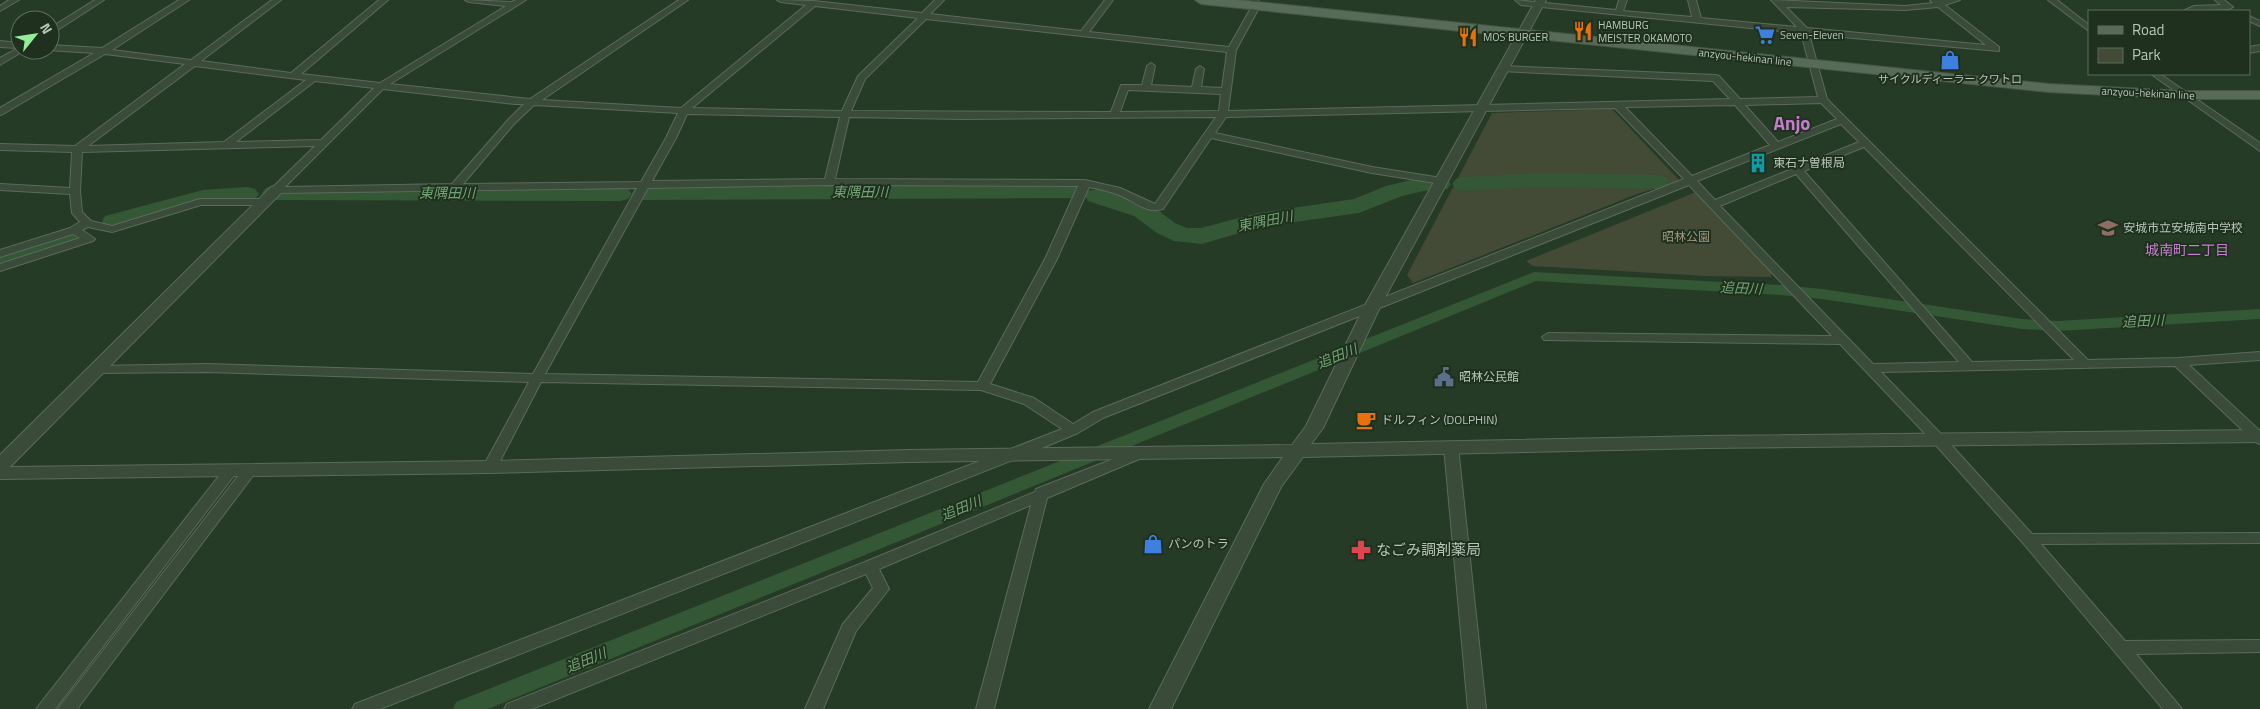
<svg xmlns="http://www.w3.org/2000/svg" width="2260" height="709" font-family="'Titillium Web','Noto Sans JP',sans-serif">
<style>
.green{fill:#434a35}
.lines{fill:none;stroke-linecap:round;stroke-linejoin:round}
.canal{fill:#345735;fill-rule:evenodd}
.river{fill:#345735;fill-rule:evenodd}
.minor-casing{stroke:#5a6b5b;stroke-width:2}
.tertiary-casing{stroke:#5a6b5b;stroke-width:2}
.primary-casing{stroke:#465746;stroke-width:2}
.minor{fill:#3a4b3a;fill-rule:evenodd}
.tertiary{fill:#3a4b3a;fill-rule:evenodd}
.primary{fill:#586b58;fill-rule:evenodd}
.labels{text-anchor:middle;stroke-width:4;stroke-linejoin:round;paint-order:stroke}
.far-poi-label{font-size:11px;fill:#b5c6b6;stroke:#1f301f;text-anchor:start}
.far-street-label{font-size:11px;fill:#b5c6b6;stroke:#1f301f}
.poi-label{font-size:12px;fill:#b5c6b6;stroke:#1f301f;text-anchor:start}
.park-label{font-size:12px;fill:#a0957d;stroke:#1f301f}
.water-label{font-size:14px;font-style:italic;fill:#72a273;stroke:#1f301f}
.neighbourhood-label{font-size:14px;fill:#c57cce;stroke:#1f301f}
.near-poi-label{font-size:15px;fill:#b5c6b6;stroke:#1f301f;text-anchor:start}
.far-town-label{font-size:19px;font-weight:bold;fill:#c57cce;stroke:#1f301f}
</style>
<rect width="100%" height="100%" fill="#263b26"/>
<g class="green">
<path d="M1612 109 1680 181 1637 194 1413 283 1407 275 1492 113Z"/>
<path d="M1696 192 1771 271V277L1707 276 1533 266 1526 261Z"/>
</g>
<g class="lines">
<path class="canal" d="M1534 272 1781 285 1822 289 2022 319 2058 321 2260 309V319L2058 331 2022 329 1822 299 1781 295 1536 281 488 709H453L456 702Z"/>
<g class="river">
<path d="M1538 173 1658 175 1666 177 1670 182 1666 187 1658 189 1538 187 1464 191 1456 189 1452 184 1456 179 1464 177Z"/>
<path d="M1424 177 1447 179 1451 184 1447 189 1424 191 1402 196 1359 213 1260 227 1202 244 1174 241 1157 233 1134 216 1088 201 1085 196 1088 191 1097 189 1152 206 1175 223 1187 228H1201L1258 213 1354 199 1386 186Z"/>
<path d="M1076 184 1084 186 1088 191 1084 196 1076 198 644 200 636 198 632 193 636 188 644 186Z"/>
<path d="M274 186 620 187 628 189 632 194 628 199 620 201 274 200 266 198 262 193 266 188Z"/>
<path d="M247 187 255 189 259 194 255 199 204 204 114 228 105 226 102 221 105 216 203 190Z"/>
<path d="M65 231 74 234 78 239 74 244 0 266V250Z"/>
</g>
<defs>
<g id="minor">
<path d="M9 0H19L0 11V6Z"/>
<path d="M95 0H104L50 35V28Z"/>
<path d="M179 0H189L112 50 191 60 272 0H281L201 61 291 73 379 0H388L301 74 380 83 506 6 469 2 465 0 512 2 516 0H526L390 84 530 99 679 0H688L542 100 681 108 806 5 781 2 777 0 814 1 922 13 935 0H944L930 14 1081 31 1105 0H1113L1089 32 1229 47 1252 6 1250 0H1258L1260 6 1236 50 1228 111 1730 99 1713 81 1500 71V67L1503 66 1716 75 1719 76 1740 99 1818 97 1801 33 1521 5 1515 0 1616 10 1619 0H1627L1623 11 1692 17 1688 0H1696L1701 18 1797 27 1771 0 1905 6 1933 3 1930 0H1960L1945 5 1999 47V51L1809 34 1827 99 2088 360 2178 358 2260 352V360L2189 365 2260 431V444L2255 442 2175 366 1881 372 1944 437 2032 534 2260 533V543L2041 544 2125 641 2260 640V652L2136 654 2182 709H2163L2023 543 1934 443 1840 344 1544 340 1542 337 1548 333 1832 336 1689 185 1103 418 1078 433 1018 458 380 709H352L355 704 1062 429 1024 404 981 390 541 382 497 467 495 470H485L483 467 529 382 207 372 93 373 91 370 93 367 97 366 207 364 533 374 637 188 276 193 271 190 272 188 315 146 82 152 80 191 82 212 91 221 112 226 200 199H264L269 202 264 205H201L112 232 88 227 82 230 95 239 93 241 0 271V264L80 238 73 234 0 257V250L70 228 80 222 72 213 70 194 0 190V184L70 188 72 152 0 150V144L75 146 185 64 105 54 3 114 0 115V108L94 53 48 50H50V45L102 48ZM815 6 918 18 858 76 842 111 692 108ZM1786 7 1905 10 1938 7 1986 45 1807 28ZM926 19 1227 52 1222 88 1201 87 1204 69 1200 66 1196 69 1192 87 1151 85 1155 66 1151 63 1147 66 1142 85H1121L1111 112 851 111 865 79ZM195 66 306 80 224 142 88 146ZM315 81 374 88 321 140 236 142ZM383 89 515 104H524L508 120 452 184 285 187ZM1128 90 1221 94 1219 111 1120 112ZM1821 103 1837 119 1778 142 1745 105ZM534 105 678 113 666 138 641 182 463 184 514 124ZM1735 105 1770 145 1692 176 1625 107ZM1615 108 1684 179 1093 412 1073 424 1034 398 990 384 1057 259 1089 187C1099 189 1109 191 1119 195 1135 201 1145 214 1163 209L1211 138 1372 173 1442 184 1447 181 1442 178 1372 167 1215 133 1226 117ZM687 114 840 117 825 179 652 181 676 138ZM849 117 963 119 1216 117 1155 204 1120 188 1085 180 835 179ZM1841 124 1859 142 1715 200 1697 181ZM1864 147 2074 360 1972 362 1804 171ZM1796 174 1959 362 1873 364 1720 206ZM829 185 1078 186 1045 259 978 382 545 374 648 188Z"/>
<path d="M2048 0H2057L2089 25V31Z"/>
<path d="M2215 0H2224L2233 7 2229 9 2183 11 2194 6 2221 5Z"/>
<path d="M2249 16 2260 21V26L2249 21Z"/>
<path d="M0 41 20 43V50H25L0 65V58L18 48 0 47Z"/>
<path d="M2260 45V51L2249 53V47Z"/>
<path d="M2151 74H2160L2260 143V151Z"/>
<path d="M1451 442 1456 444 1458 447 1486 709H1468L1444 447 1446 444Z"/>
<path d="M1139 449 1144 451 1146 454 1144 457 1047 498 994 709H976L1031 505 879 569 889 589 856 631 823 709H805L843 624 873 588 866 574 532 709H504L507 704 865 562 1035 492 1036 489Z"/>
<path d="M231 465 236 467 238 470 236 473 55 709H36L226 467Z"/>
<path d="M250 465 255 467 257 470 255 473 77 709H58L245 467Z"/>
</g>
<path id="tertiary" d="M1536 0H1546L1381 305 1323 428 1311 444 1705 436 2260 430V442L1705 448 1303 457 1281 487 1171 709H1149L1264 484 1283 457 910 462 490 473 0 479V455L271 187 276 186 283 190 281 193 10 467 490 461 910 450 1292 445 1306 426 1365 305Z"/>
<path id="primary" d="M1195 0H1238L2049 84 2185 91H2260V99H2185L2049 92 1201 4Z"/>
</defs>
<use href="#minor" class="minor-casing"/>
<use href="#tertiary" class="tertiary-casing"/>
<use href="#primary" class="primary-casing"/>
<use href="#minor" class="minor"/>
<use href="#tertiary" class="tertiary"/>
<use href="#primary" class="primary"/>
</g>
<defs>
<symbol id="restaurant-bare" viewBox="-9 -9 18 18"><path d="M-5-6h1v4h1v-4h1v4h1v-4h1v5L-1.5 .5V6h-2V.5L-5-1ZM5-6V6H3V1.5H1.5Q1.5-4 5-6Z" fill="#e8710a" stroke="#1f301f" stroke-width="2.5" paint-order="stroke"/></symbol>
<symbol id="supermarket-bare" viewBox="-9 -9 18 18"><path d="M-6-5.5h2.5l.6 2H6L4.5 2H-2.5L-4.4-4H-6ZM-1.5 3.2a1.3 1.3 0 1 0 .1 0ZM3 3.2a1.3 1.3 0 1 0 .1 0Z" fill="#3f7fe0" stroke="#1f301f" stroke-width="2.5" paint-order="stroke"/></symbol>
<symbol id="shop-bare" viewBox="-9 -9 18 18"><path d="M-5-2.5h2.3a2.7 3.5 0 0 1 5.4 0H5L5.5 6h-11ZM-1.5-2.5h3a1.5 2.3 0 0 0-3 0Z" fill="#3f7fe0" stroke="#1f301f" stroke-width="2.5" paint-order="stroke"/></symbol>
<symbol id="building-bare" viewBox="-9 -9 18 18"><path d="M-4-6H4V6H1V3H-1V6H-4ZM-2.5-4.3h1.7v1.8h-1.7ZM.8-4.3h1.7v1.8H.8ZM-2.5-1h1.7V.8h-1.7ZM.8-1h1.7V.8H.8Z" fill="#0f9aa8" stroke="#1f301f" stroke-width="2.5" paint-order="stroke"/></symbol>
<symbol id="school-bare" viewBox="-9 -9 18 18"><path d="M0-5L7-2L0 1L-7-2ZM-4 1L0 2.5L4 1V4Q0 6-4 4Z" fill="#8d6e63" stroke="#1f301f" stroke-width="2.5" paint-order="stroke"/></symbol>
<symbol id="civic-bare" viewBox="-9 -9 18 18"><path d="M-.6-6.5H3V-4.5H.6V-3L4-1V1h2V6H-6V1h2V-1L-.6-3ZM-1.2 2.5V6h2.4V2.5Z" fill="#5c6f8a" stroke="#1f301f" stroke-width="2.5" paint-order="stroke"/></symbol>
<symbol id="cafe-bare" viewBox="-9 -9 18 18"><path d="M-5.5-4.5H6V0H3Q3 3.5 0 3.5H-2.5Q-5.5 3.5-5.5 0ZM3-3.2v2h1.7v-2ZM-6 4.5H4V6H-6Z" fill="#e8710a" stroke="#1f301f" stroke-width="2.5" paint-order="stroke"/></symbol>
<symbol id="pharmacy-bare" viewBox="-9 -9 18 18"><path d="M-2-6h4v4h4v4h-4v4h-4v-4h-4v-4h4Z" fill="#e0444e" stroke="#1f301f" stroke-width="2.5" paint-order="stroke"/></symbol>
</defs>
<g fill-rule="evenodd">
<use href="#restaurant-bare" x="1569" y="17" width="28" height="28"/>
<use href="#supermarket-bare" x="1751" y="21" width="28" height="28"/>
<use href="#restaurant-bare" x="1454" y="23" width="28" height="28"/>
<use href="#shop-bare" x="1936" y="46" width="28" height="28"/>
<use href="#building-bare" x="1744" y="149" width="28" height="28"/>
<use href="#school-bare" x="2094" y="214" width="28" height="28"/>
<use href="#civic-bare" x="1430" y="363" width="28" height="28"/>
<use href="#cafe-bare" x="1352" y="406" width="28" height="28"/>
<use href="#shop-bare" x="1139" y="530" width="28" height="28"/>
<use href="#pharmacy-bare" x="1347" y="536" width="28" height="28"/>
</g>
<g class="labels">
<g class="far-poi-label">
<text x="1598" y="29">HAMBURG<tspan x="1598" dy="13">MEISTER OKAMOTO</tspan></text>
<text x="1780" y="39">Seven-Eleven</text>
<text x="1483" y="41">MOS BURGER</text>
<text x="1950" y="83" text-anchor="middle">サイクルディーラー クワトロ</text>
</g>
<g class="far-street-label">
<text transform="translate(1745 57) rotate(6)" y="4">anzyou-hekinan line</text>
<text transform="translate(2148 93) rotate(3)" y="4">anzyou-hekinan line</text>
</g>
<g class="poi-label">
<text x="1773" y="167">東石ナ曽根局</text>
<text x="2123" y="232">安城市立安城南中学校</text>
<text x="1459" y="381">昭林公民館</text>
<text x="1381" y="424">ドルフィン (DOLPHIN)</text>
<text x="1168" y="548">パンのトラ</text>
</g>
<g class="park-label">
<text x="1686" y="241">昭林公園</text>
</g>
<g class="water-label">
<text x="860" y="197">東隅田川</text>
<text x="447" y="198">東隅田川</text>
<text transform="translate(1265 221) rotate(-11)" y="5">東隅田川</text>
<text transform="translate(1741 288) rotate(3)" y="5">追田川</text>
<text transform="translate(2143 321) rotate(-3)" y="5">追田川</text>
<text transform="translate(1337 356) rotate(-22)" y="5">追田川</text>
<text transform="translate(961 508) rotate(-22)" y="5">追田川</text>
<text transform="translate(586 660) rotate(-22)" y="5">追田川</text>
</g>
<g class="neighbourhood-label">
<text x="2187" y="255">城南町二丁目</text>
</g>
<g class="near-poi-label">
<text x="1376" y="555">なごみ調剤薬局</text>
</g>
<g class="far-town-label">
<text x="1792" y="130">Anjo</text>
</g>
</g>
<rect x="2088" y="10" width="162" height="65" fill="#1f301f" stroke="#5b6c5b"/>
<rect x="2098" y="26" width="25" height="8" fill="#586b58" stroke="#5b6c5b"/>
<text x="2132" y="35" font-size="15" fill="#b5c6b6">Road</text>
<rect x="2098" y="48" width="25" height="15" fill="#434a35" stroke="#5b6c5b"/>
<text x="2132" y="60" font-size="15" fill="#b5c6b6">Park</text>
<g transform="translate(35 35) rotate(60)"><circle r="24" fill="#1f301f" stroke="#5b6c5b"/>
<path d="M0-4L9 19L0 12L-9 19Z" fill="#94ed99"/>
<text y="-8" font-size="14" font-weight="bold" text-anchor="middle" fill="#b5c6b6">N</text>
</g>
</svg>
